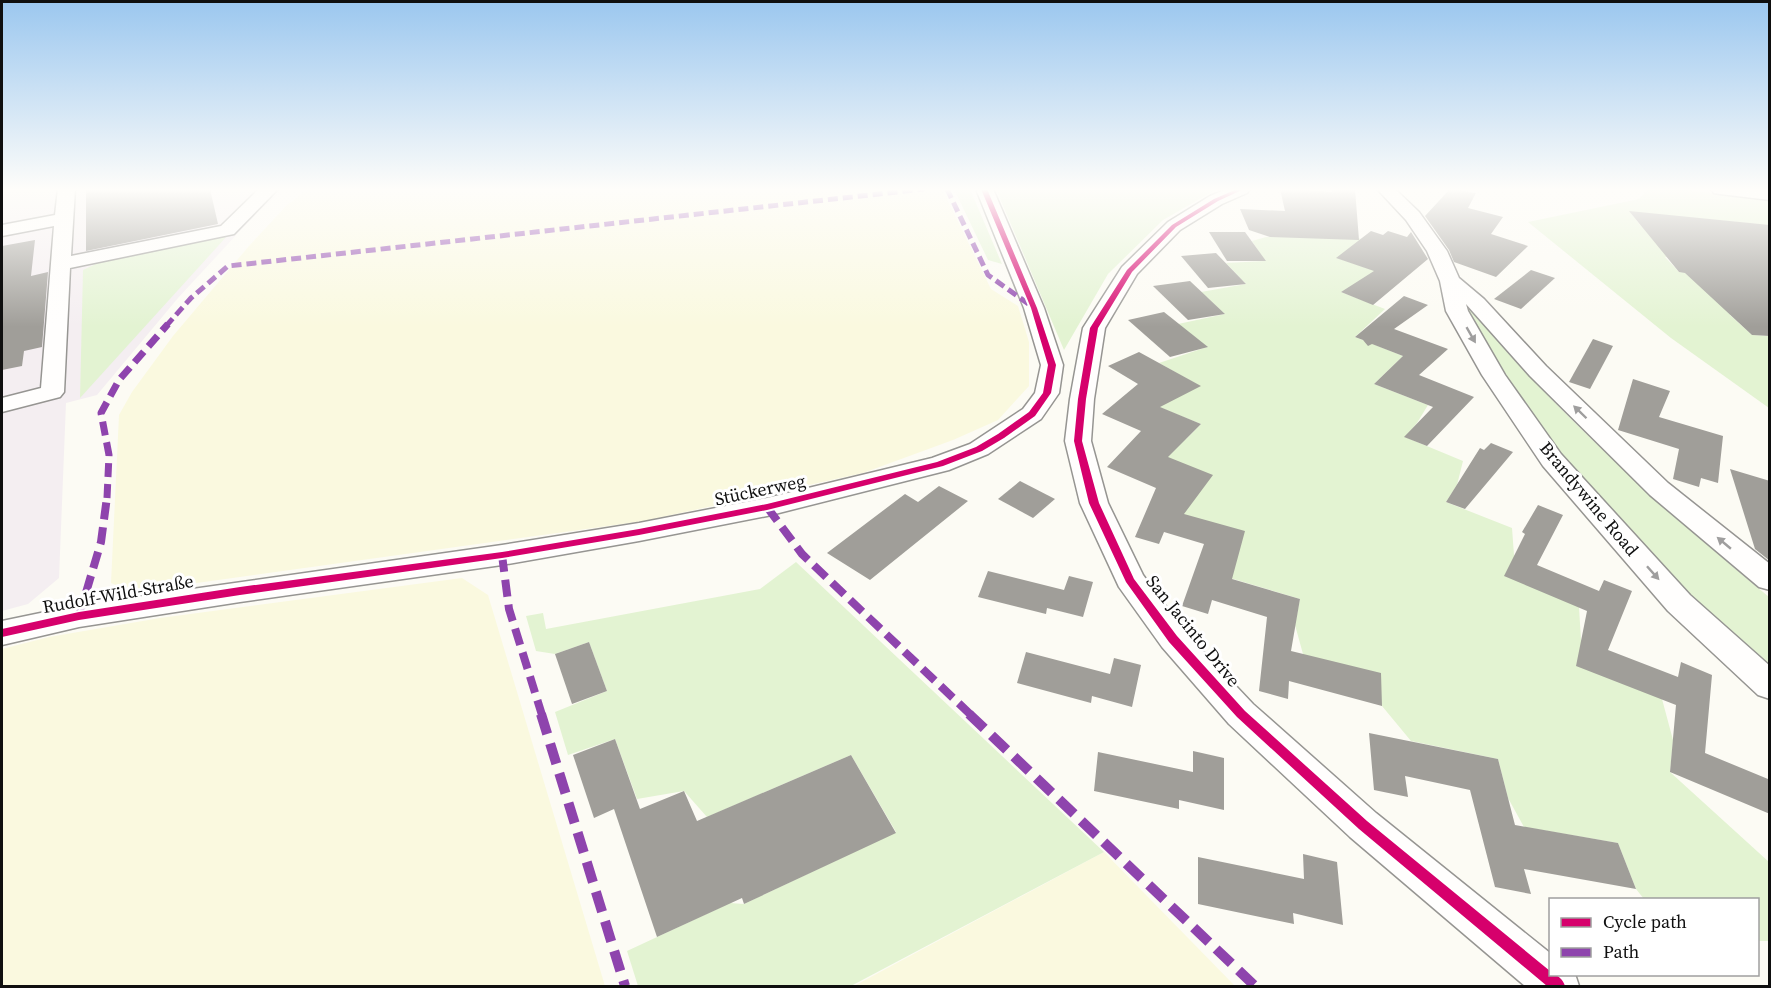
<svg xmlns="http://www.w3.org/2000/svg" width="1771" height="988" font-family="'Source Serif 4',serif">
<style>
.industrial{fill:#f4eef1}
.farmland{fill:#faf9df}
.green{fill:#e3f3d2}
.building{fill:#a09e99}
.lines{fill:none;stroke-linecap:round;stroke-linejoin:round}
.minor-casing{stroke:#969592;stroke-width:3}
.minor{fill:#fffefd;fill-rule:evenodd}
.quiet-far3{stroke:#8e44ad;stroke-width:5;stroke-dasharray:10 5;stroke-linecap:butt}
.quiet-far2{stroke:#8e44ad;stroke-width:7;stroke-dasharray:14 7;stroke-linecap:butt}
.quiet-far1{stroke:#8e44ad;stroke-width:8;stroke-dasharray:17 8;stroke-linecap:butt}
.quiet{stroke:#8e44ad;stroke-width:10;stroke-dasharray:21 10;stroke-linecap:butt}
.cycleway-casing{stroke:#fff;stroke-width:4}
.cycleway{fill:#d6006c;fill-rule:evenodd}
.oneway{fill:#9f9e9e}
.labels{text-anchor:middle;stroke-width:6;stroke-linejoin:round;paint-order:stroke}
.street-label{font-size:18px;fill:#0f0f0f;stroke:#fff}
</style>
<rect width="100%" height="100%" fill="#fcfbf4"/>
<path class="industrial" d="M2 189H285L261 209 240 231 178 298 97 395 66 403 59 578 28 604 2 611Z"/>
<g class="farmland">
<path d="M308 189H942L991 289 1018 306 1029 342V386L998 420 953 440 863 473 644 521 132 592 111 583 119 415 132 392 173 336 249 246 287 205Z"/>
<path d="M462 578 488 595 605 986H2V649L49 637 160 618Z"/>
<path d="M1104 852 1235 986H854Z"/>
</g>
<g class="green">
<path d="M954 189H970L1002 264 988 260Z"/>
<path d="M996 189H1217L1163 220 1108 274 1064 350Z"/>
<path d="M1648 189H1680L1769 201V225L1630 212 1640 225 1769 238V265L1665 257 1679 272 1769 280 1730 315 1752 335 1769 336V408L1671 338 1528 222 1639 199Z"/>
<path d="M1327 229 1368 241 1337 258 1379 272 1341 292 1385 309 1355 337 1403 356 1374 384 1428 405 1417 423 1405 437 1463 461 1457 485 1446 502 1512 528 1514 555 1579 607 1581 640 1662 699 1673 740 1670 772 1769 862V941H1758V900L1644 899 1636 889 1618 843 1524 827 1508 798 1498 759 1411 741 1382 706 1303 654 1295 625 1300 599 1230 578 1181 513 1158 453 1186 439 1201 424 1151 404 1200 386 1159 363 1207 347 1178 324 1225 314 1201 292 1246 284 1226 263 1265 261 1252 241 1266 237H1290Z"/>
<path d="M228 235 80 398 83 270 102 261Z"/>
<path d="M1463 302H1467C1483 322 1499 343 1516 362 1594 446 1681 524 1769 597V675L1688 598 1568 464 1508 378Z"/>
<path d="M796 562 1104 852 851 986H638L627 951 730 903 744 904 896 832 851 755 707 817 684 791 637 799 615 739 568 755 555 712 607 691 589 642 555 654 536 651 526 616 543 613 546 629 760 589Z"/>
</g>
<g class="building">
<path d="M86 189H210L218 224 86 251Z"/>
<path d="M1280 189 1332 192V189H1355L1359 240 1270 237 1249 230 1240 209 1285 211Z"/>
<path d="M1450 189 1476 193 1468 208 1503 217 1491 234 1528 246 1496 277 1454 262 1449 250 1425 216Z"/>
<path d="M1629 211 1770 225V336L1752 335 1685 273 1679 272Z"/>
<path d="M1371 231 1383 235 1388 231 1407 237 1411 232 1428 259 1373 305 1341 292 1374 271 1336 258Z"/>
<path d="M1209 232H1245L1266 261H1227Z"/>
<path d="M35 240 31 276 48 272 42 347 24 351 22 366 2 370V246Z"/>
<path d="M1216 253 1246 284 1208 288 1181 256Z"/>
<path d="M1531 270 1555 278 1521 309 1494 299Z"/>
<path d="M1190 281 1225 314 1188 320 1153 286Z"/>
<path d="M1404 296 1428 305 1394 329 1448 349 1419 375 1474 397 1427 446 1404 437 1433 407 1374 384 1403 356 1372 344 1368 346 1363 340 1355 337Z"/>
<path d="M1164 312 1208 347 1170 357 1128 320Z"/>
<path d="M1593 339 1613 346 1590 389 1569 382Z"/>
<path d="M1139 352 1201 386 1160 407 1201 424 1168 457 1213 475 1184 514 1245 531 1232 579 1300 599 1291 651 1381 673 1382 706 1289 681 1288 699 1259 691 1267 617 1212 600 1208 614 1182 606 1204 544 1164 532 1159 544 1135 537 1156 488 1107 467 1141 431 1102 414 1138 384 1108 366Z"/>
<path d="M1633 379 1670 391 1659 417 1723 436 1718 483 1701 478 1699 487 1673 479 1679 449 1618 430Z"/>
<path d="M1491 443 1513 452 1465 509 1446 502 1480 448 1484 450Z"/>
<path d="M1730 469 1770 481V561L1755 549Z"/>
<path d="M1020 481 1055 499 1033 518 998 499Z"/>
<path d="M939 486 968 501 870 580 827 553 905 494 918 502Z"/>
<path d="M1538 505 1563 515 1537 565 1599 591 1604 580 1632 591 1608 650 1678 677 1681 662 1712 675 1705 753 1768 779 1770 814 1670 772 1676 705 1576 666 1587 611 1504 576 1525 534 1522 532Z"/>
<path d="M988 571 1064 590 1069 576 1093 582 1083 617 1047 608 1046 614 978 597Z"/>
<path d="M589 642 607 691 572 704 555 654Z"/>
<path d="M1026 652 1110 674 1114 658 1141 665 1132 707 1092 696 1091 703 1017 683Z"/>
<path d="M1369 733 1498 759 1515 825 1618 843 1636 889 1524 869 1531 894 1495 887 1470 790 1405 776 1408 797 1374 790Z"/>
<path d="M615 739 640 809 684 791 697 821 851 755 896 833 744 904 742 898 657 937 614 809 594 818 573 755Z"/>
<path d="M1193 751 1224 758V810L1179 800V809L1094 791 1098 752 1193 772Z"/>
<path d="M1303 854 1337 862 1343 925 1293 913 1294 924 1198 904V857L1304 879Z"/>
</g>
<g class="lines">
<defs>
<g id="minor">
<path d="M58 189H75L71 256 221 226 259 189H278L234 234 70 268 64 392 60 397 2 412V398L41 388 54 226 2 236V225L55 215Z"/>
<path d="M976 189H993L1044 308 1063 365 1059 393 1041 419 988 454 949 470 767 516 639 541 502 565 240 602 79 627 2 645V621L79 605 502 545 639 523 767 498 932 458 970 444 1023 409 1035 393 1041 365 1024 308Z"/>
<path d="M1227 189H1250L1247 193 1222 204 1180 230 1137 274 1105 328 1094 399 1091 441 1108 503 1143 575 1184 631 1253 704 1376 813 1550 953V974H1575L1579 986H1525L1350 837 1229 724 1162 647 1119 587 1080 503 1065 441 1070 399 1083 328 1122 267 1168 222 1210 196Z"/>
<path d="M1377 189H1395L1419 212 1447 251 1459 278 1484 299 1546 366 1668 483 1770 564V590L1759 587 1650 495 1530 376 1466 304 1468 311 1505 375 1561 454 1690 595 1770 666V699L1758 695 1668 611 1543 466 1482 375 1446 311 1440 281 1427 251 1406 220Z"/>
<path d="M1711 189 1770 190V200L1720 194 1714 193Z"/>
</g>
</defs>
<use href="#minor" class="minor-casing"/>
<use href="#minor" class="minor"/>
<g class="quiet-far3">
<path d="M947 189 988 275 1030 305"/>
<path d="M166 326 191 298 228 266 924 189"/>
</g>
<path class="quiet-far2" d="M107 498 109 455 101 413 119 380 168 324"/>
<g class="quiet-far1">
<path d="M767 507 802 554 971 715"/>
<path d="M502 555 509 609 542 715"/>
<path d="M79 616 101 542 107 497"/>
</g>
<g class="quiet">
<path d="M541 714 625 986"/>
<path d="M969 714 1255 986"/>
</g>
<defs>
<g id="cycleway">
<path d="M981 189H987L1037 308 1056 365 1051 393 1035 416 1004 438 982 451 943 466 767 510 639 535 502 558 240 595 79 620 2 637V629L79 612 240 587 502 552 639 529 767 504 937 462 976 447 998 434 1029 412 1043 393 1048 365 1031 308Z"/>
<path d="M1237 189H1244L1218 201 1176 227 1132 272 1098 328 1086 399 1082 441 1099 503 1134 579 1177 636 1245 711 1367 821 1550 971V974C1558 974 1563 980 1565 986H1547L1359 829 1237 717 1169 642 1126 582 1089 503 1074 441 1078 399 1090 328 1127 270 1172 225 1214 199Z"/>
</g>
</defs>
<use href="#cycleway" class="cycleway-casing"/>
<use href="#cycleway" class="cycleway"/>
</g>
<defs><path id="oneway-solid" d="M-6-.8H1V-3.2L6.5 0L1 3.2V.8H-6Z" transform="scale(1.5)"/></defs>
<g class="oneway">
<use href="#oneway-solid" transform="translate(1471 335) rotate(60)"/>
<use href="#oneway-solid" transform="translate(1580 412) rotate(-136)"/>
<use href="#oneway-solid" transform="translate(1724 543) rotate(-140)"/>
<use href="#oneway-solid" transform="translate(1653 573) rotate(48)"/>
</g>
<linearGradient id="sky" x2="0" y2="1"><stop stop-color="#9bc7ef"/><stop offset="0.58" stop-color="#fefdfa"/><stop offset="1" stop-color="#fefdfa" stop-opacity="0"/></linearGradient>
<rect width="1771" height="327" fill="url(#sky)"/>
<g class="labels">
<g class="street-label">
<text transform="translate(760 490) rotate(-12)" y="6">Stückerweg</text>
<text transform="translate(1589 499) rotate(50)" y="6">Brandywine Road</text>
<text transform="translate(118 594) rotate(-10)" y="6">Rudolf-Wild-Straße</text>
<text transform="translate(1193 631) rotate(51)" y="6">San Jacinto Drive</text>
</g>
</g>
<rect width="1771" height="988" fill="none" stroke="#0f0f0f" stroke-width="6"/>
<rect x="1549" y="898" width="210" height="78" fill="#ffffff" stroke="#9f9f9f" stroke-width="1.5"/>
<rect x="1561" y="918" width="30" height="9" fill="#d6006c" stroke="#9f9f9f" stroke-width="1.5"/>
<text x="1603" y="928" font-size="18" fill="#0f0f0f">Cycle path</text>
<rect x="1561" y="948" width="30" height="9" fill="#8e44ad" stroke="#9f9f9f" stroke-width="1.5"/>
<text x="1603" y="958" font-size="18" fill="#0f0f0f">Path</text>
</svg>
